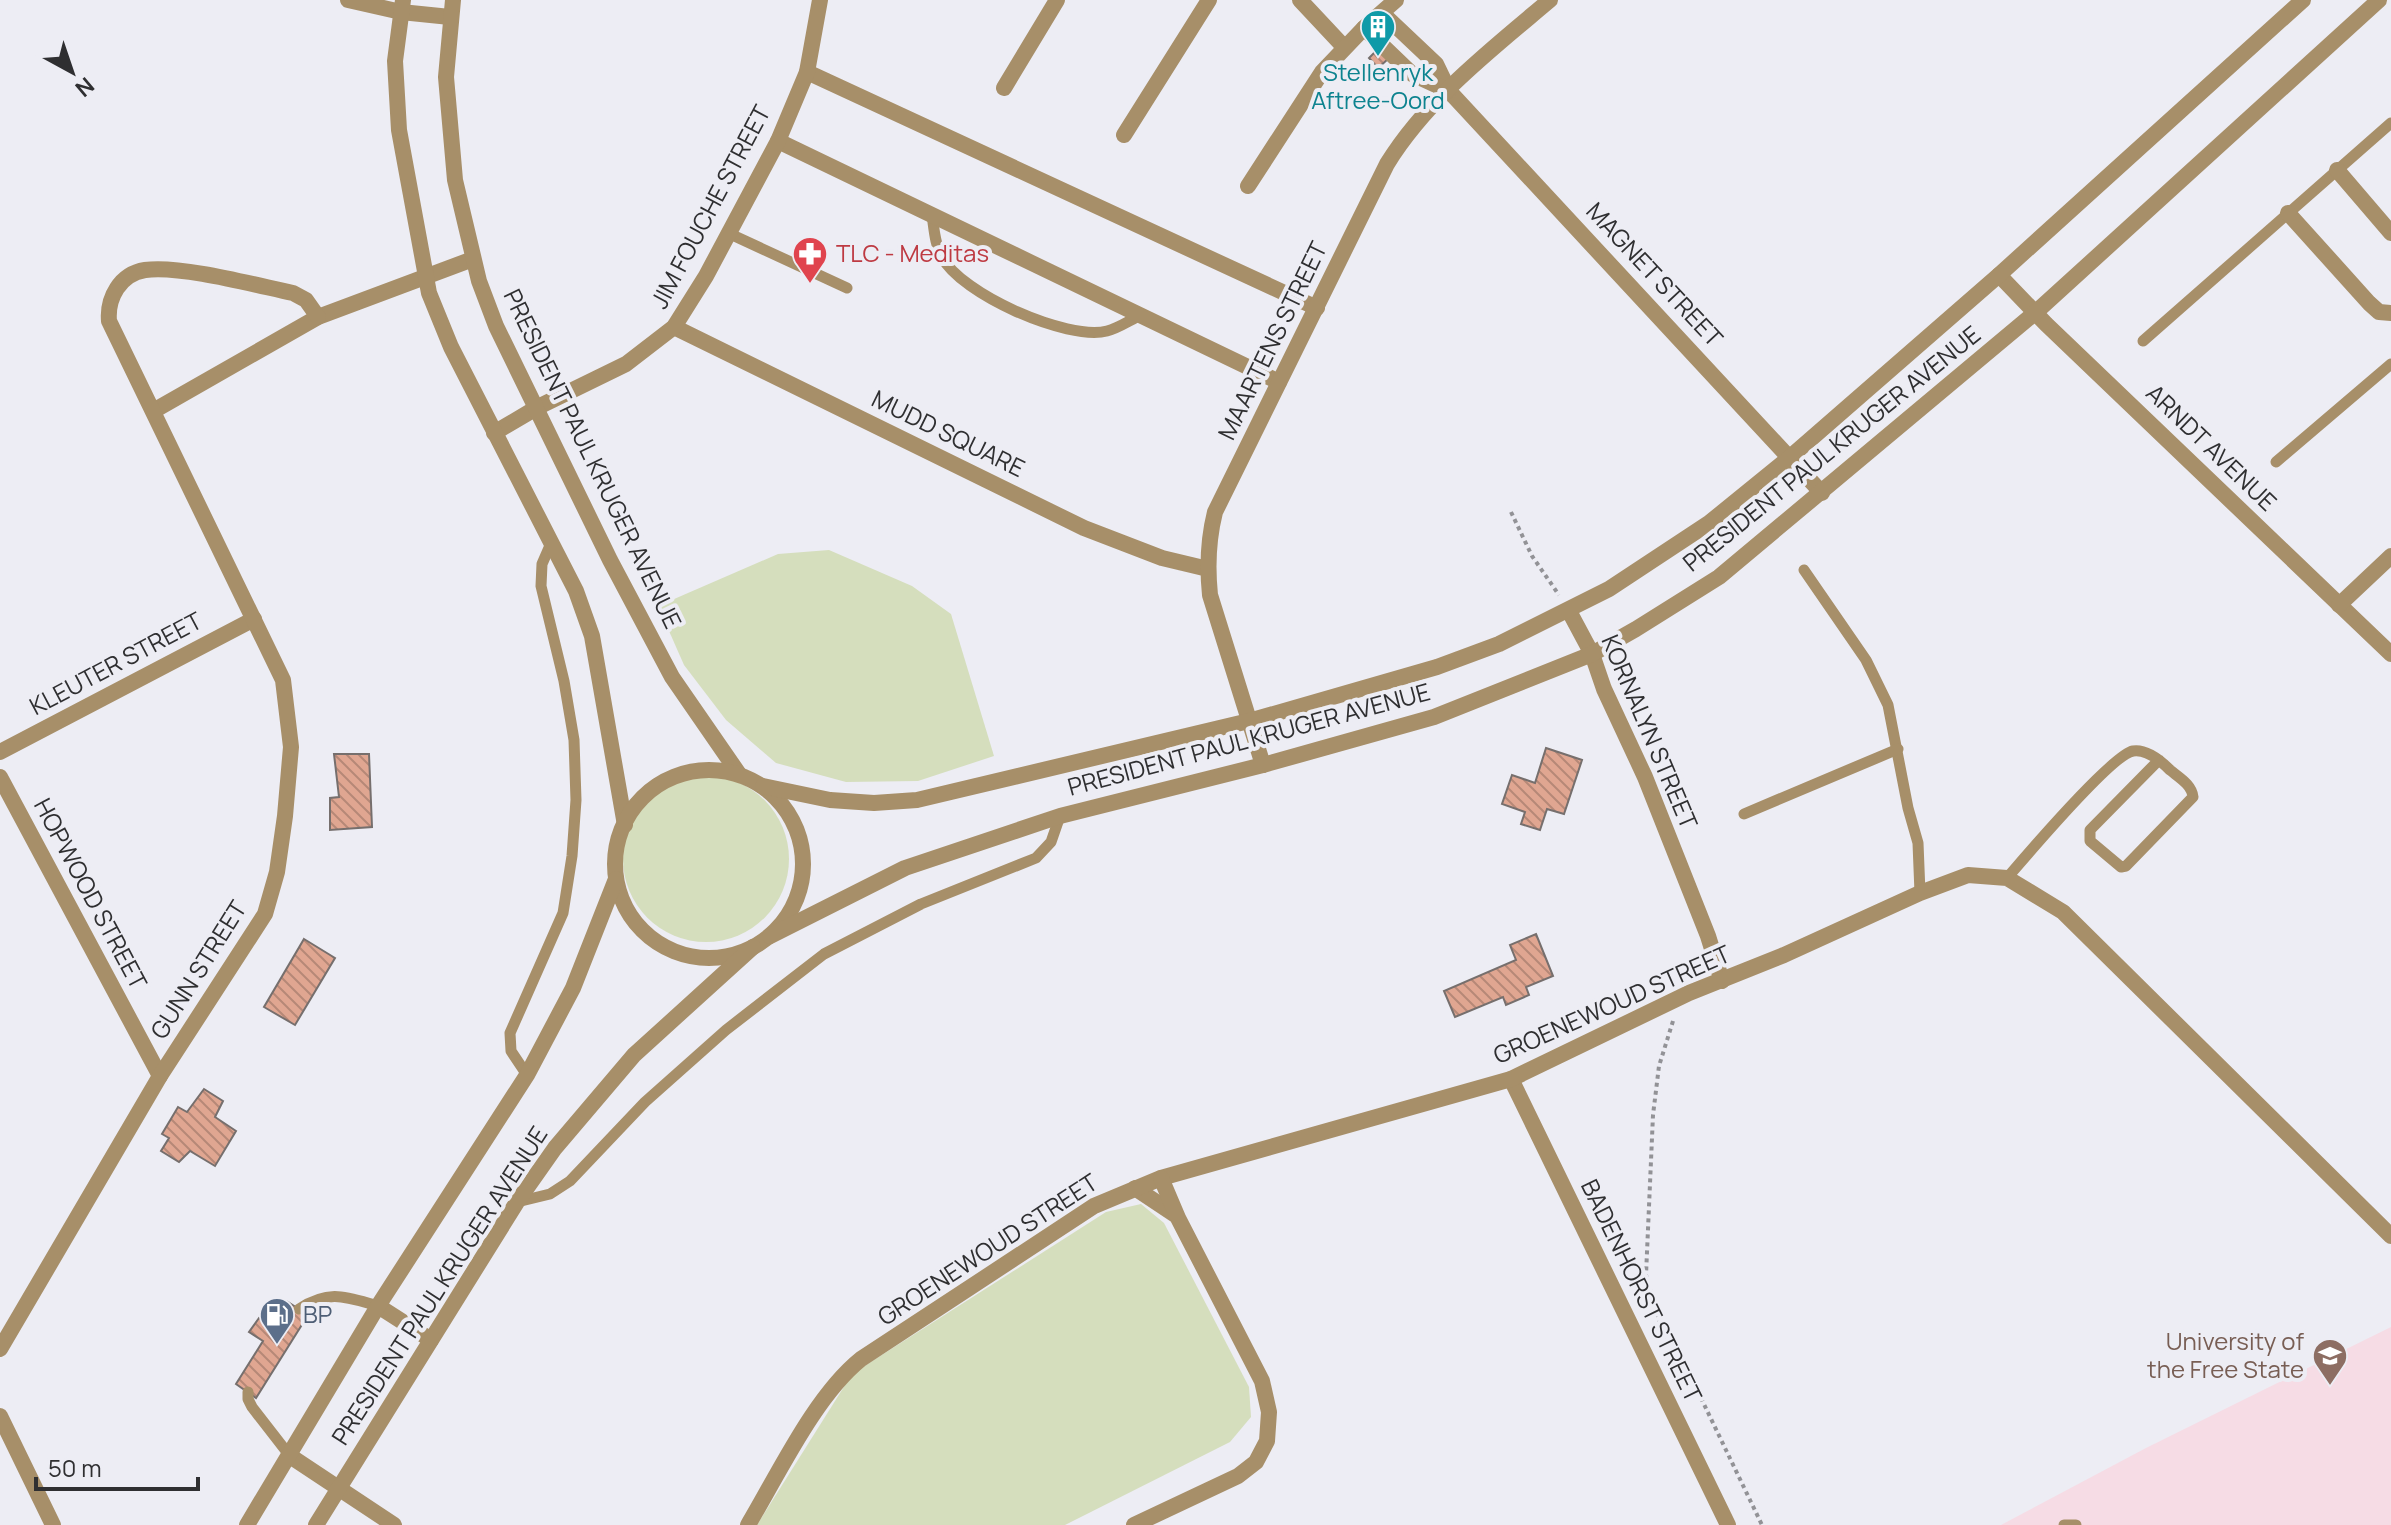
<svg xmlns="http://www.w3.org/2000/svg" width="2391" height="1525" font-family="Manrope,sans-serif">
<style>
.education{fill:#f6dce5}
.green{fill:#d5debd}
.building{fill:url(#building-back-hatch);stroke:#766f6d;stroke-width:2}
.lines{fill:none;stroke-linecap:round;stroke-linejoin:round}
.path{stroke:#929296;stroke-width:4;stroke-dasharray:4 4;stroke-linecap:butt}
.service{stroke:#a78f69;stroke-width:11}
.minor{stroke:#a78f69;stroke-width:16}
.tertiary{stroke:#a78f69;stroke-width:16}
.labels{text-anchor:middle;stroke-width:8;stroke-linejoin:round;paint-order:stroke}
.culture-label{font-size:24px;fill:#0d838f;stroke:#ededf4}
.street-label{font-size:24px;fill:#2f2f31;stroke:#ededf4}
.health-label{font-size:24px;fill:#be3a42;stroke:#ededf4;text-anchor:start}
.service-label{font-size:24px;fill:#4e5e75;stroke:#ededf4;text-anchor:start}
.education-label{font-size:24px;fill:#785e54;stroke:#ededf4;text-anchor:end}
</style>
<defs>
<pattern id="building-back-hatch" width="6" height="6" patternUnits="userSpaceOnUse" patternTransform="scale(2)"><rect width="6" height="6" fill="#e0a691"/><path d="M-1 5l2 2M0 0l6 6M5-1l2 2" fill="none" stroke="#b68877"/></pattern>
</defs>
<rect width="100%" height="100%" fill="#ededf4"/>
<path class="education" d="M2391 1327V1525H2001L2146 1448Z"/>
<g class="green">
<path d="M829 550 912 586 951 614 994 756 918 781 846 782 776 763 726 720 684 665 658 606 778 554Z"/>
<circle cx="706" cy="859" r="83"/>
<path d="M1141 1204 1164 1223 1249 1387 1251 1417 1230 1442 1065 1525H757L852 1374 1106 1212Z"/>
</g>
<g class="building">
<path d="M1378 49 1388 59 1378 68 1369 58Z"/>
<path d="M1546 748 1582 760 1564 814 1547 809 1540 830 1521 824 1525 812 1502 804 1512 775 1535 783Z"/>
<path d="M334 754H369L372 827 330 830V798L339 797Z"/>
<path d="M1536 934 1553 976 1526 987 1529 995 1506 1005 1503 997 1455 1017 1444 991 1516 960 1510 945Z"/>
<path d="M304 939 335 958 295 1025 264 1007Z"/>
<path d="M204 1089 223 1101 215 1117 236 1131 215 1166 190 1151 179 1162 161 1151 169 1138 162 1134 178 1107 187 1112Z"/>
<path d="M288 1302 308 1315 256 1398 236 1384 263 1341 249 1332 259 1318 273 1327Z"/>
</g>
<g class="lines">
<g class="path">
<path d="M1511 512 1532 556 1559 595"/>
<path d="M1673 1021 1659 1066 1653 1115 1646 1275 1660 1324 1701 1398 1762 1525"/>
</g>
<g class="service">
<path d="M932 215C934 228 935 246 942 257 961 294 1067 341 1107 331 1119 328 1130 320 1141 315"/>
<path d="M728 233 847 288"/>
<path d="M2143 341 2391 123"/>
<path d="M2276 462 2391 364"/>
<path d="M1804 570 1866 660 1888 705 1908 808 1918 843 1920 893"/>
<path d="M1744 814 1898 749"/>
<path d="M2007 878C2025 857 2112 755 2133 751 2146 749 2161 761 2170 770 2180 778 2192 785 2193 797L2126 866 2121 867 2090 841V830L2159 760"/>
<path d="M527 1075 511 1051 510 1033 563 913 572 856 576 800 574 740 564 681 541 586 542 564 552 541"/>
<path d="M517 1202 550 1194 570 1181 645 1102 726 1030 824 954 921 904 1036 858 1051 842 1060 816"/>
<path d="M299 1309C330 1289 346 1297 378 1306"/>
<path d="M248 1392V1399L252 1407 290 1456"/>
<path d="M2064 1525H2076"/>
</g>
<g class="minor">
<path d="M348 0 401 12 450 17"/>
<path d="M1300 0 1344 47"/>
<path d="M1382 13 1436 64 1449 91 1822 493"/>
<path d="M1364 28 1412 74 1449 91"/>
<path d="M807 72 1317 308"/>
<path d="M1004 88 1057 0"/>
<path d="M1124 135 1209 0"/>
<path d="M778 141 1279 382"/>
<path d="M2337 170 2391 233"/>
<path d="M1248 186 1322 72 1364 28 1396 0"/>
<path d="M2288 213 2369 303 2379 312 2391 313"/>
<path d="M1999 275 2046 324 2391 654"/>
<path d="M674 327 1084 528 1162 558 1208 569"/>
<path d="M155 410 318 317 473 259"/>
<path d="M494 433 538 407 626 364 674 327 706 276 778 141 807 72 820 0"/>
<path d="M2339 605 2391 556"/>
<path d="M1569 611 1592 654 1604 689 1645 777 1708 936 1722 981"/>
<path d="M0 752 254 619"/>
<path d="M1263 765 1210 595C1207 566 1208 540 1215 512L1387 164C1427 99 1492 49 1550 0"/>
<path d="M0 777 160 1076"/>
<path d="M1511 1079 1728 1525"/>
<path d="M1135 1188 1174 1214"/>
<path d="M0 1349 160 1076 265 914 277 872 285 816 291 747 283 680 109 321C107 298 120 274 145 270 181 265 255 285 293 293L306 300 318 317"/>
<path d="M0 1416 53 1525"/>
<path d="M290 1456 394 1525"/>
<path d="M748 1525C779 1473 815 1396 861 1359L1094 1206 1161 1178 1511 1079 1689 993 1784 955 1920 893 1968 875 2007 878 2063 912 2391 1236"/>
<path d="M1134 1525 1238 1476 1256 1462 1267 1441 1269 1412 1262 1381 1178 1218 1161 1178"/>
</g>
<g class="tertiary">
<path d="M403 0 395 61 399 130 429 293 451 347 576 591 592 636 625 825"/>
<path d="M453 0 446 77 455 180 479 281 496 326 610 560 672 677 739 774"/>
<circle cx="709" cy="864" r="94"/>
<path d="M763 786 830 800 874 803 917 800 1249 721 1437 667 1499 644 1609 589 1709 523 1789 458 1999 275 2303 0"/>
<path d="M770 936 905 868 1060 816 1263 765 1434 717 1592 654 1636 629 1719 577 2036 312 2379 0"/>
<path d="M378 1306 431 1340"/>
<path d="M247 1525 378 1306 527 1075 573 988 616 879"/>
<path d="M316 1525 517 1202 555 1148 634 1055 753 947"/>
</g>
</g>
<defs>
<symbol id="building-pin" viewBox="-11 -11 22 30"><path d="M0 17L-7.5 6A9.5 9.5 0 1 1 7.5 6Z" fill="#0f9aa8" stroke="#ededf4"/><path d="M-4-6H4V6H1V3H-1V6H-4ZM-2.5-4.3h1.7v1.8h-1.7ZM.8-4.3h1.7v1.8H.8ZM-2.5-1h1.7V.8h-1.7ZM.8-1h1.7V.8H.8Z" fill="#fff"/></symbol>
<symbol id="pharmacy-pin" viewBox="-11 -11 22 30"><path d="M0 17L-7.5 6A9.5 9.5 0 1 1 7.5 6Z" fill="#e0444e" stroke="#ededf4"/><path d="M-2-6h4v4h4v4h-4v4h-4v-4h-4v-4h4Z" fill="#fff"/></symbol>
<symbol id="fuel-pin" viewBox="-11 -11 22 30"><path d="M0 17L-7.5 6A9.5 9.5 0 1 1 7.5 6Z" fill="#5c6f8a" stroke="#ededf4"/><path d="M-5.5-6h7V0h2V4h1.3V-2.5L3-4.5l.8-.8L6-3V5H2.5V1h-1V6h-7ZM-4.2-4.7v3.2H.2V-4.7Z" fill="#fff"/></symbol>
<symbol id="university-pin" viewBox="-11 -11 22 30"><path d="M0 17L-7.5 6A9.5 9.5 0 1 1 7.5 6Z" fill="#8d6e63" stroke="#ededf4"/><path d="M0-5L7-2L0 1L-7-2ZM-4 1L0 2.5L4 1V4Q0 6-4 4Z" fill="#fff"/></symbol>
</defs>
<g fill-rule="evenodd">
<use href="#building-pin" x="1358" y="7" width="40" height="54"/>
<use href="#pharmacy-pin" x="790" y="234" width="40" height="54"/>
<use href="#fuel-pin" x="257" y="1295" width="40" height="54"/>
<use href="#university-pin" x="2310" y="1336" width="40" height="54"/>
</g>
<g class="labels">
<g class="culture-label">
<text x="1378" y="81">Stellenryk<tspan x="1378" dy="28">Aftree-Oord</tspan></text>
</g>
<g class="street-label">
<text transform="translate(711 207) rotate(-62)" y="8">JIM FOUCHE STREET</text>
<text transform="translate(1654 275) rotate(47)" y="8">MAGNET STREET</text>
<text transform="translate(1273 341) rotate(-64)" y="8">MAARTENS STREET</text>
<text transform="translate(948 434) rotate(26)" y="8">MUDD SQUARE</text>
<text transform="translate(2211 448) rotate(44)" y="8">ARNDT AVENUE</text>
<text transform="translate(1832 449) rotate(-39)" y="8">PRESIDENT PAUL KRUGER AVENUE</text>
<text transform="translate(592 459) rotate(64)" y="8">PRESIDENT PAUL KRUGER AVENUE</text>
<text transform="translate(116 664) rotate(-28)" y="8">KLEUTER STREET</text>
<text transform="translate(1649 732) rotate(67)" y="8">KORNALYN STREET</text>
<text transform="translate(1249 740) rotate(-15)" y="8">PRESIDENT PAUL KRUGER AVENUE</text>
<text transform="translate(90 894) rotate(62)" y="8">HOPWOOD STREET</text>
<text transform="translate(199 970) rotate(-58)" y="8">GUNN STREET</text>
<text transform="translate(1612 1005) rotate(-24)" y="8">GROENEWOUD STREET</text>
<text transform="translate(988 1250) rotate(-33)" y="8">GROENEWOUD STREET</text>
<text transform="translate(440 1286) rotate(-57)" y="8">PRESIDENT PAUL KRUGER AVENUE</text>
<text transform="translate(1641 1291) rotate(64)" y="8">BADENHORST STREET</text>
</g>
<g class="health-label">
<text x="836" y="262">TLC - Meditas</text>
</g>
<g class="service-label">
<text x="303" y="1323">BP</text>
</g>
<g class="education-label">
<text x="2304" y="1350">University of<tspan x="2304" dy="28">the Free State</tspan></text>
</g>
</g>
<g transform="translate(72 72) rotate(140)" stroke="#ededf4" stroke-width="6" paint-order="stroke">
<path d="M0-6L14 30L0 20L-14 30Z" fill="#2f2f31"/>
<text y="-12" font-size="22" font-weight="bold" text-anchor="middle" fill="#2f2f31">N</text>
</g>
<path d="M36 1477v12h162v-12" fill="none" stroke="#2f2f31" stroke-width="4"/>
<text x="48" y="1477" font-size="24" fill="#2f2f31" stroke="#ededf4" stroke-width="6" paint-order="stroke">50 m</text>
</svg>
